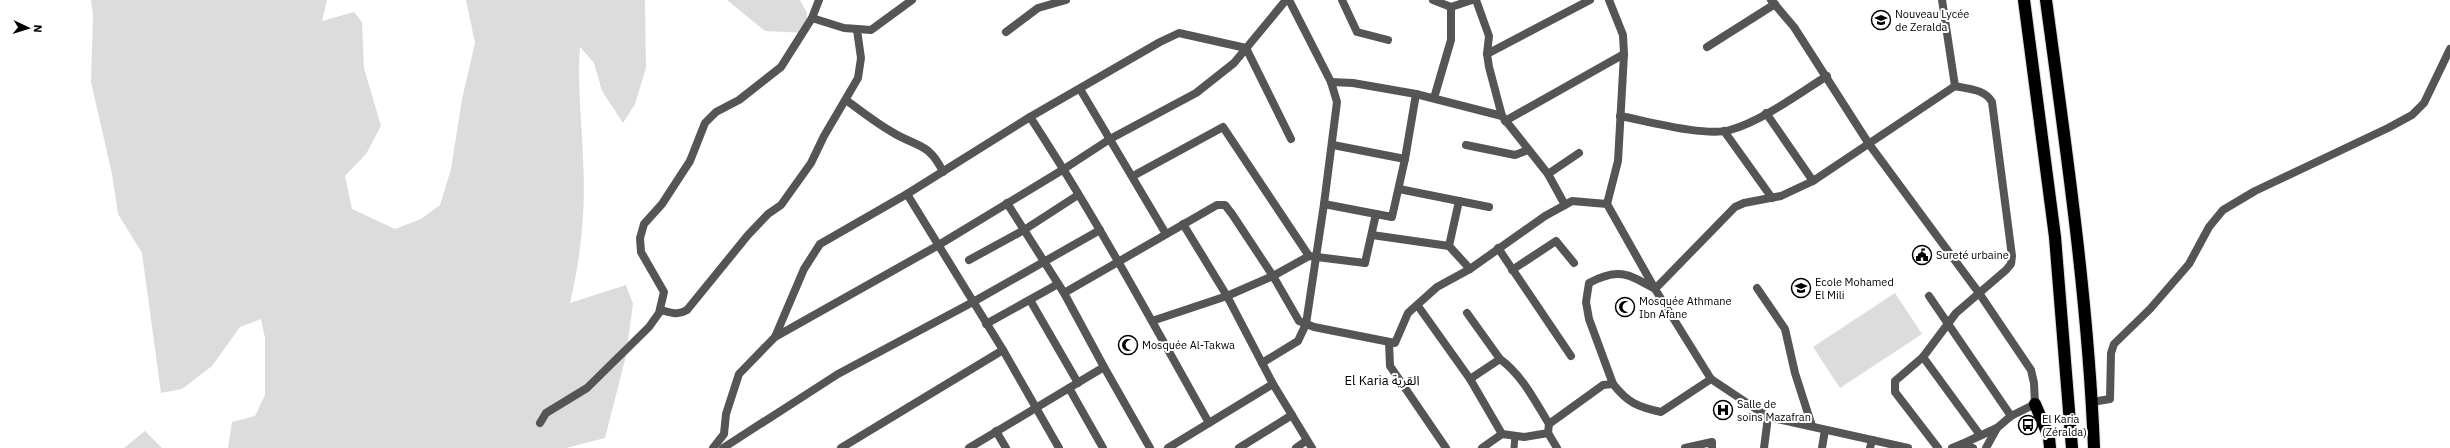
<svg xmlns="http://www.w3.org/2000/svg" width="2450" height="448" font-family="'IBM Plex Sans','Noto Sans Arabic',sans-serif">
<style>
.green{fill:#dcdcdc}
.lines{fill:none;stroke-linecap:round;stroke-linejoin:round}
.motorway-casing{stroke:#dbdbdb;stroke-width:14}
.pedestrian{stroke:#555;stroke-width:7}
.minor{stroke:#555;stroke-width:8}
.tertiary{stroke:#555;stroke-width:8}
.motorway{stroke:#000;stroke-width:12}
.labels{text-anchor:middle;stroke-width:4;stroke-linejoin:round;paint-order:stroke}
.poi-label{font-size:11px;fill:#000;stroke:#fff;text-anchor:start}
.quarter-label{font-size:13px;fill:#000;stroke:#fff}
</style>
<rect width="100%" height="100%" fill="#fff"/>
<g class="green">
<path d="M91 0H327L322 21 354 12 362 22 364 68 381 126 366 154 345 176 352 209 395 229 421 219 440 205 451 169 462 99 475 43 466 0H645L646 68 635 104 623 123 602 91 594 63 580 47C577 85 582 122 583 160 586 209 581 256 570 303L626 285 633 304 626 356 605 438 566 448H228L232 422 255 416 265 395V338L261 319 240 327 212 366 182 389 161 393 142 253 118 214 112 174 91 82 93 15Z"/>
<path d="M727 0H800L807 13 806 33 765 31Z"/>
<path d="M1895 293 1922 334 1840 388 1813 347Z"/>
<path d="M145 431 162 448H124Z"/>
</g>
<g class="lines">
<defs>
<g id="motorway">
<path d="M2024 0 2055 237 2072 448"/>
<path d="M2046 0C2066 149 2088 298 2094 448"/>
<path d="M2035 404 2049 437 2050 448"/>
</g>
</defs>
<use href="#motorway" class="motorway-casing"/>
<path class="pedestrian" d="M1514 448 1515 436"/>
<g class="minor">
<path d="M1342 0 1357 32 1388 40"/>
<path d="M1433 0 1451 7"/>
<path d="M812 18 844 28 871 30 912 0"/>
<path d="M1006 32 1038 8 1066 0"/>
<path d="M1707 47 1775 4"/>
<path d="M1487 54 1590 0"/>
<path d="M1331 82 1353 83 1416 94 1502 116"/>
<path d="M1080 89 1166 234"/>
<path d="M1434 98 1451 40V7L1472 0"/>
<path d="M846 100C861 111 876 123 892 132 916 147 929 142 943 172"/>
<path d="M1620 116C1647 121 1705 137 1730 130 1762 121 1798 94 1827 76"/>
<path d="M1030 117C1095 216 1151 320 1209 423"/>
<path d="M1505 121 1624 54"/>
<path d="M1724 131 1772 198"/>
<path d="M1333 145 1405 159 1416 94"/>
<path d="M1466 145 1515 155 1528 150"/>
<path d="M1548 174 1579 153"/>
<path d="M1133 176 1223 127 1309 256"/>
<path d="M1813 181 1955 86"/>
<path d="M1399 189 1489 207"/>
<path d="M907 194 1003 350 1059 448"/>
<path d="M1459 201 1449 246 1470 269"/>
<path d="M1007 203 1064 293"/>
<path d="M1607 204 1618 161 1624 54 1623 35 1609 0"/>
<path d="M1376 214 1392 217 1405 159"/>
<path d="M1372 235 1449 246"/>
<path d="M1498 248 1571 356"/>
<path d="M969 260 1024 230 1078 195"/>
<path d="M1512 270 1556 241 1574 263"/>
<path d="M1757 288 1785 329 1795 373 1812 426"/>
<path d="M1929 296 2011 416"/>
<path d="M1030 300 1078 383"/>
<path d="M1418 306 1470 379 1502 434"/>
<path d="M660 310C671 312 677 316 687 310L748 235 768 214 781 205 811 163 824 136 858 78 861 58 857 30"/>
<path d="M1467 313 1500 359 1470 379"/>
<path d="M1152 321 1227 296 1183 224"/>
<path d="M986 324 1058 284"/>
<path d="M775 337 937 246 1064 169 1110 139 1196 93 1234 63 1286 0"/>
<path d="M1389 342 1390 366 1446 448"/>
<path d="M1923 357 1980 435"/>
<path d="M1500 359C1522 375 1535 401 1549 424"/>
<path d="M1262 363 1298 341 1306 324 1324 204 1337 102 1331 82 1289 0"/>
<path d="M1104 367 1150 448"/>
<path d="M1613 384 1589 319 1586 302 1589 283C1618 267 1629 274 1655 289L1735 207 1744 203 1781 196 1813 181 1766 113"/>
<path d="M1069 388 1103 448"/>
<path d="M2092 402 2110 399 2111 353 2114 344 2150 309 2189 264 2209 227 2223 210 2255 191 2388 128 2412 115 2424 103 2450 49"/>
<path d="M540 423 546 413 587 388 649 327 659 313 664 292 641 252 640 238 644 224 662 204 690 161 705 123 716 112 739 100 781 67 812 18 819 0"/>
<path d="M996 431 1006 448"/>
<path d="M1548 433 1557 448"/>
<path d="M713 448 724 434 726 414 739 374 775 337 804 269 820 244 907 194 1030 117 1160 42 1179 33 1246 48 1291 139"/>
<path d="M723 448 838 374 973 302 1100 230"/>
<path d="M841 448 1003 350"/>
<path d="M969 448 1104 367 1064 293 1217 205H1225L1232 214 1273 276 1299 321 1314 327 1395 343 1408 313 1437 287 1470 269 1545 216 1565 205"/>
<path d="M1168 448 1273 384"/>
<path d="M1239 448 1292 415"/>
<path d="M1296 448 1307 440"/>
<path d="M1312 448 1273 384 1227 296 1273 276 1309 256 1365 263 1376 214 1324 204"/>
<path d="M1482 448 1502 434 1524 437 1548 433 1549 424 1603 385 1613 384C1628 403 1638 407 1661 412L1711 379"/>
<path d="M1685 448 1712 442V448"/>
<path d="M1764 448 1768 417"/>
<path d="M1822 448 1825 430"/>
<path d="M1870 448 1872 440"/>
<path d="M1938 448 1895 392V381L1923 357 1956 313 2006 270 2011 264 2012 256 1992 102C1985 89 1968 89 1955 86L1942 0"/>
</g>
<g class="tertiary">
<path d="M1476 0 1489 36 1487 54 1489 67 1502 116 1548 174 1565 205 1572 201 1607 204 1655 289 1711 379 1768 417 1908 448"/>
<path d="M1771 0 1794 27 1869 144 1979 293 2031 370 2034 383 2035 404 2011 416 1997 428 1962 444"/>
<path d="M1952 448 1962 444 1973 448"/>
<path d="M1986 448 1997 428"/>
</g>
<use href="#motorway" class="motorway"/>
</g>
<defs>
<symbol id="school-ring" viewBox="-11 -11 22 22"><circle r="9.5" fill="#fff" stroke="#000" stroke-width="1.5"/><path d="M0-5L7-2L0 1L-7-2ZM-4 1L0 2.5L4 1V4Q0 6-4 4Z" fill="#000"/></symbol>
<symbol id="civic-ring" viewBox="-11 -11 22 22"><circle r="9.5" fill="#fff" stroke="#000" stroke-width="1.5"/><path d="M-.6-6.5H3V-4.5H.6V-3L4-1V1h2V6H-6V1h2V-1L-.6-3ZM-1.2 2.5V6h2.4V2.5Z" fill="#000"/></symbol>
<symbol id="mosque-ring" viewBox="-11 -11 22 22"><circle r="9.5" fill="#fff" stroke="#000" stroke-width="1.5"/><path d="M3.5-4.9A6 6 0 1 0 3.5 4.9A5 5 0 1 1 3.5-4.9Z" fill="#000"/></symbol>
<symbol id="hospital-ring" viewBox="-11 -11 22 22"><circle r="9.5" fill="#fff" stroke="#000" stroke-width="1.5"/><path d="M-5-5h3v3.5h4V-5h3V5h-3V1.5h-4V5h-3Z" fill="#000"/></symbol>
<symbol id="bus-ring" viewBox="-11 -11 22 22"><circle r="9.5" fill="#fff" stroke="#000" stroke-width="1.5"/><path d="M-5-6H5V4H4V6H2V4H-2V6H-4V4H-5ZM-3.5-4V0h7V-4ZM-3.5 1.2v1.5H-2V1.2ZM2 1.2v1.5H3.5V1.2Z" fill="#000"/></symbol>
</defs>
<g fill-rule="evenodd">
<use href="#school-ring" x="1870" y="9" width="22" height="22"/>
<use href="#civic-ring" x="1911" y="244" width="22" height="22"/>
<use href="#school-ring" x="1790" y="277" width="22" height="22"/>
<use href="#mosque-ring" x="1614" y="296" width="22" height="22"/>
<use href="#mosque-ring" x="1117" y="334" width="22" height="22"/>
<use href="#hospital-ring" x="1712" y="399" width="22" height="22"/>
<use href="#bus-ring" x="2017" y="414" width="22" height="22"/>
</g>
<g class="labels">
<g class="poi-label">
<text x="1895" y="18">Nouveau Lycée<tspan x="1895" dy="13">de Zeralda</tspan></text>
<text x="1936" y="259">Sureté urbaine</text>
<text x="1815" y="286">Ecole Mohamed<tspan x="1815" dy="13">El Mili</tspan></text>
<text x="1639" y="305">Mosquée Athmane<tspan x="1639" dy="13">Ibn Afane</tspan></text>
<text x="1142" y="349">Mosquée Al-Takwa</text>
<text x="1737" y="408">Salle de<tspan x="1737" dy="13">soins Mazafran</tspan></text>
<text x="2042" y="423">El Karia<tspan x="2042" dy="13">(Zéralda)</tspan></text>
</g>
<g class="quarter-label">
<text x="1382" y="385">El Karia القرية</text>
</g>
</g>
<g transform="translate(28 28) rotate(94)" stroke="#ffffff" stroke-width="3" paint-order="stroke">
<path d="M0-3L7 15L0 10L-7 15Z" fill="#000000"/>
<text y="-6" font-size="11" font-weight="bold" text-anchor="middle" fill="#000000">N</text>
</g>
</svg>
